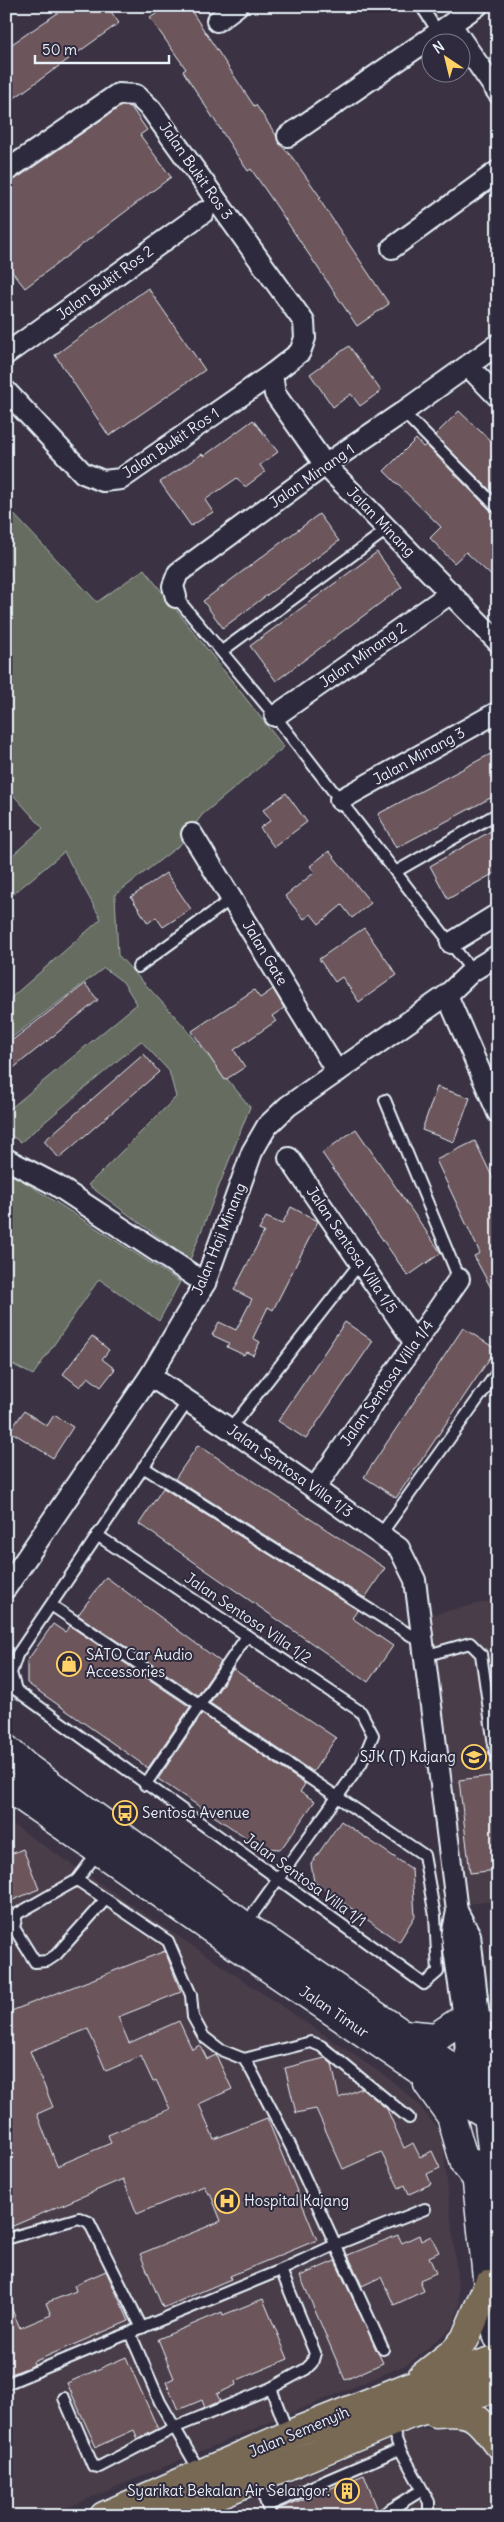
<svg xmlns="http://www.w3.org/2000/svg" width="504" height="2522" font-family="Delius,sans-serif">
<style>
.built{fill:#4a3e4a}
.green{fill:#666d60;stroke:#a7afac}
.building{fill:#6c565b;stroke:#e8f1f8;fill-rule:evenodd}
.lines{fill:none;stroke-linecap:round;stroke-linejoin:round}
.service-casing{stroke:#e8f1f8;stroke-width:14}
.minor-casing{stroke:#e8f1f8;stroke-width:24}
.secondary-casing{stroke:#e8f1f8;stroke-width:31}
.primary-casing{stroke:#e8f1f8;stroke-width:31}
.service{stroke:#2f2a3d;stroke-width:10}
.minor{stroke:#2f2a3d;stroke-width:20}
.secondary{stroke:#2f2a3d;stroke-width:28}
.primary{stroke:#786954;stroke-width:28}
.labels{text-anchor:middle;stroke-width:4;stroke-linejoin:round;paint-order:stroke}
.street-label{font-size:15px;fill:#e8f1f8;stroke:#2f2a3d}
.poi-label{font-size:15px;fill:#e8f1f8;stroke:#2f2a3d;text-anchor:start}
</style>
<rect width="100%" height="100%" fill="#3b3343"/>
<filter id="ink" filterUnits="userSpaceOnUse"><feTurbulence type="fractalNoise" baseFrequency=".02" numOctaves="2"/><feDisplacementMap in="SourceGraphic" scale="10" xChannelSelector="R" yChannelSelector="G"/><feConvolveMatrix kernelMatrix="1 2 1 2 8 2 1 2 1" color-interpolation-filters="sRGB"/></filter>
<g filter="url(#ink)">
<g class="built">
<path d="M498 1599V1900L469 1904 431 1615Z"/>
<path d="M6 1820 391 2080 418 2104 442 2134 460 2305 452 2327 410 2363 47 2516H6Z"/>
<path d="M498 2425V2516H211L414 2430Z"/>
</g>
<g class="green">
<path d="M6 506 97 602 144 569 284 747 202 815 181 844 115 895 118 955 184 1026 250 1107 190 1260 88 1185 176 1097 169 1071 141 1041 21 1142 6 1133V1112L137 1004 123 982 104 968 6 1042V1002L101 919 64 852 6 900V861L43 828 6 787Z"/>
<path d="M6 1170 180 1282 159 1321 99 1279 33 1375 6 1361V1248L12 1233 6 1224Z"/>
</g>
<g class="building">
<path d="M68 6H107L119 23 6 104V48Z"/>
<path d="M167 6H188L254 106 256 105 276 135 279 143 292 157 321 198 319 199 389 304 357 326 271 198 251 169 248 171 235 152 183 71 186 69 150 18Z"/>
<path d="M121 106 131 107 147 130 140 135 171 177 25 288 6 264V183L13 181Z"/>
<path d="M148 288 205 370 109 436 55 355Z"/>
<path d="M349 346 381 391 360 406 351 394 333 407 310 374Z"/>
<path d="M459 411 498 448V498L435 435Z"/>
<path d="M253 420 278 452 260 465 265 472 245 487 237 478 205 500 213 512 191 526 160 482 202 454 204 456Z"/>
<path d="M416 439 423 447 426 445 493 513 498 515V582L466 552 454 563 430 538 441 527 384 471Z"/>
<path d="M319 514 339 541 223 628 203 601Z"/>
<path d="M377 552 402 587 276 681 250 646Z"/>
<path d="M498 750V794L396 848 378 814Z"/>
<path d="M286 793 307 822 274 847 260 828 271 820 263 810Z"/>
<path d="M498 827V871L448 899 430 866Z"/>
<path d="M329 851 371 903 352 918 342 905 319 924 311 914 304 919 285 896 315 872 310 866Z"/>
<path d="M166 873 191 909 163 927 156 917 148 923 131 897Z"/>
<path d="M364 928 397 975 359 1002 342 977 335 982 319 959Z"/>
<path d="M85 984 98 1000 6 1074V1045Z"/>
<path d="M273 989 284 1008 272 1016 276 1021 234 1050 245 1067 225 1080 192 1031 254 990 260 998Z"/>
<path d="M144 1054 159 1072 59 1158 44 1141Z"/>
<path d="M437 1087 470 1098 454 1142 422 1130Z"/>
<path d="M356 1129 441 1253 408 1276 322 1153Z"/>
<path d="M475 1141 498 1189V1301L474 1256 480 1253 436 1160Z"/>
<path d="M291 1207 318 1221 273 1310 268 1307 253 1338 260 1342 253 1355 246 1352 244 1355 227 1347 229 1343 212 1335 219 1322 236 1330 252 1299 234 1290 264 1232 259 1230 266 1217 282 1224Z"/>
<path d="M345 1322 373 1341 306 1439 278 1421Z"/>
<path d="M463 1328 496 1349 396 1498 364 1477Z"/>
<path d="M92 1336 109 1350 102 1359 115 1369 101 1387 88 1377 80 1387 63 1374Z"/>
<path d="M24 1411 47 1426 54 1415 73 1427 53 1458 10 1431Z"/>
<path d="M198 1445 385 1568 365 1598 175 1479Z"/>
<path d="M163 1488 358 1610 352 1618 393 1646 368 1682 139 1524Z"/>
<path d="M106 1577 221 1662 198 1695 78 1615Z"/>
<path d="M53 1624 65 1632 70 1626 190 1707 148 1768 27 1683V1661Z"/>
<path d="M233 1669 336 1738 313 1772 210 1703Z"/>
<path d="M202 1714 305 1784 300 1792 315 1801 281 1849 262 1848 158 1779Z"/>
<path d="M490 1776 498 1842V1870L470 1873 459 1780Z"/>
<path d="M341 1821 412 1869 415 1916 399 1942 314 1882 311 1864Z"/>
<path d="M23 1849 39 1889 6 1903V1856Z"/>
<path d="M165 1951 181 1992 118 2017 129 2043 179 2021 192 2049 200 2045 207 2059 216 2055 232 2089 199 2104 214 2139 267 2118 317 2240 230 2276 231 2279 163 2308 140 2254 221 2221 210 2193 208 2194 204 2186 137 2214 123 2179 6 2229V2187L12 2185 6 2171V2013ZM88 2029 106 2071 141 2056 153 2082 156 2080 170 2109 108 2135 111 2143 57 2166 37 2114 53 2107 30 2051Z"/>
<path d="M325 2058 332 2064 339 2098 362 2088 387 2109 404 2148 413 2143 420 2157 432 2151 440 2168 427 2174 431 2184 409 2194 405 2185 399 2188 381 2152 343 2169 316 2109 296 2113 285 2068Z"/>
<path d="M398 2235 402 2243 419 2235 421 2241 431 2236 439 2252 429 2257 436 2273 420 2280 424 2291 394 2305 381 2277 362 2286 348 2255Z"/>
<path d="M335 2261 383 2363 345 2380 300 2276Z"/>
<path d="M106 2271 129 2321 33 2362 34 2365 6 2376V2296L20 2328 51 2315 46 2303 76 2291 74 2285Z"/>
<path d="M263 2299 288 2359 235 2381 236 2385 217 2394 220 2401 205 2408 202 2400 178 2410 166 2382 174 2378 158 2339 222 2312 223 2315Z"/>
<path d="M126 2357 158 2429 138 2439 134 2430 96 2447 67 2383Z"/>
<path d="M364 2475 377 2508 359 2516H278L276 2510Z"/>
</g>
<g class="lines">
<defs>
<g id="service">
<path d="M421 6 439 33"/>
<path d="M403 412 498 508"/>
<path d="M176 597 275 716 472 971"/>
<path d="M222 651 388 529"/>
<path d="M397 871 498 813"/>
<path d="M138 967 231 899"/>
<path d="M385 1100 459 1279"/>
<path d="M230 1429 360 1263"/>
<path d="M143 1467 423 1643"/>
<path d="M381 1534 498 1371"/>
<path d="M97 1535 361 1712 373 1735 361 1764 245 1925"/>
<path d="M51 1605 424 1855 435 1916 438 1972 424 1984 16 1690 11 1673 17 1655 188 1401"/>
<path d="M424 1656 470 1643 481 1654 495 1752"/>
<path d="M145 1785 247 1636"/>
<path d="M99 1851 77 1880 17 1914 14 1928 35 1962 47 1961 56 1955 105 1900"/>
<path d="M77 1880 168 1941 191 1995 193 2017 204 2037 221 2050 244 2059 251 2070 291 2147 383 2349"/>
<path d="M478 2017 498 2018"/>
<path d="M244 2059 311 2042 321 2046 409 2118"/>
<path d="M6 2239 79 2218 89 2222 142 2328"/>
<path d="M281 2270 335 2245 425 2209"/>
<path d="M130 2333 160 2402 200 2472"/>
<path d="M6 2384 281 2270 315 2353 312 2363 306 2369 271 2388 176 2427 99 2467 93 2466 64 2398"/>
<path d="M271 2388 288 2434"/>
<path d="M390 2424 400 2449 429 2502V2516"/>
<path d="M257 2479 271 2516"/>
<path d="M213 2499 220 2516"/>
<path d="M267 2506 400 2449"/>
<path d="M380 2516 422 2490"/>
</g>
<g id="minor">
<path d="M217 21 237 6"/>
<path d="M451 25 498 93"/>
<path d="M288 136 477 6"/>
<path d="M6 171 118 94 136 95 151 109 304 322 305 338 300 352 272 374 121 479 103 481 83 473 6 391"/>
<path d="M392 248 498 171"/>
<path d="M6 354 204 212"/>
<path d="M468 366 498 397"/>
<path d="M272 374 275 394 325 465 498 642"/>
<path d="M176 597 173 586 178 573 325 465 403 412 498 344"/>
<path d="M275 716 451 593"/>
<path d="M340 800 498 712"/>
<path d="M192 834 337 1072"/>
<path d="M451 943 498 914"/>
<path d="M447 995 498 1113"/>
<path d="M289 1158 415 1343"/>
<path d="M6 1159 56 1185 205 1283"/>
<path d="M150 1376 230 1429 399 1548 415 1580 457 1911 452 1936 464 2018 467 2078"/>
<path d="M315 1488 459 1279"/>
<path d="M6 1588 150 1376 205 1283 252 1152 267 1126 288 1106 447 995 472 971 498 955"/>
<path d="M457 1911 470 1935 487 2088"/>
</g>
<g id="secondary">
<path d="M6 1749 25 1766 245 1926 467 2078 487 2088 488 2115 498 2197"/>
<path d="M6 1786 232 1943 469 2104 488 2115"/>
<path d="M404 2034 436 2037 464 2018"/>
<path d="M428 2084 451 2116 465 2164 477 2179"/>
<path d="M475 2164 489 2297 498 2337"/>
</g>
<g id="primary">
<path d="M422 2377 455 2351 465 2339 488 2285"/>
<path d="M436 2413C473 2410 476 2415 498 2444"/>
<path d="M104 2516 300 2430 411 2386 498 2359"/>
<path d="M167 2516 408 2415 498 2387"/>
</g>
</defs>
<use href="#service" class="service-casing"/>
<use href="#minor" class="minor-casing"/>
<use href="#secondary" class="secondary-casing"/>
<use href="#primary" class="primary-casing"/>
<use href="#service" class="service"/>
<use href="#minor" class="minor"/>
<use href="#secondary" class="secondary"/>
<use href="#primary" class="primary"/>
</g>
</g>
<defs>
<symbol id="shop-ring" viewBox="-11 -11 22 22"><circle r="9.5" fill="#2f2a3d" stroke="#ffd166" stroke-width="1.5"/><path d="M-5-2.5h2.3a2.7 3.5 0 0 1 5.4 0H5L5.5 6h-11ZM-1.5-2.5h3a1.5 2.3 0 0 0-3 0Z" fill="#ffd166"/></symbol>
<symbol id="school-ring" viewBox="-11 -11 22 22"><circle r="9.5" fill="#2f2a3d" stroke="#ffd166" stroke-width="1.5"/><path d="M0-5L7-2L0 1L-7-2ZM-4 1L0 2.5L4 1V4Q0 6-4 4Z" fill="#ffd166"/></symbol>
<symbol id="bus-ring" viewBox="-11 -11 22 22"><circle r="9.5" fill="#2f2a3d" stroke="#ffd166" stroke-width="1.5"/><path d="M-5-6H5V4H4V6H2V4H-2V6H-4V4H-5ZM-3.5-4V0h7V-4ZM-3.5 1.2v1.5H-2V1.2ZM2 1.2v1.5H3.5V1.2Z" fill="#ffd166"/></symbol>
<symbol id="hospital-ring" viewBox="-11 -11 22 22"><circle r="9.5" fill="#2f2a3d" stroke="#ffd166" stroke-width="1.5"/><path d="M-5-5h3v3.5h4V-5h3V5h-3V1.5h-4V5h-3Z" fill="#ffd166"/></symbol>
<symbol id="building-ring" viewBox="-11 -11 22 22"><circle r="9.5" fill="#2f2a3d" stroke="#ffd166" stroke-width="1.5"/><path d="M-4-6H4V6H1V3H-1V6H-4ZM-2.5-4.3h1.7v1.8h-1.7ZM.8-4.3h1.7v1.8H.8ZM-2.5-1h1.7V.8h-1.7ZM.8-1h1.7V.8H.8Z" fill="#ffd166"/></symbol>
</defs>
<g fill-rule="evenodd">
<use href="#shop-ring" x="55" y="1650" width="28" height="28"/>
<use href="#school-ring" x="460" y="1743" width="28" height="28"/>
<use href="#bus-ring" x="111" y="1799" width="28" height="28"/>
<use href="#hospital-ring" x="213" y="2187" width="28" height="28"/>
<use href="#building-ring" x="333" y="2477" width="28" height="28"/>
</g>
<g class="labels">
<g class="street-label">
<text transform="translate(196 171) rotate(55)" y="5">Jalan Bukit Ros 3</text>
<text transform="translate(105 283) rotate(-36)" y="5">Jalan Bukit Ros 2</text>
<text transform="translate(171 443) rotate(-34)" y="5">Jalan Bukit Ros 1</text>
<text transform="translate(312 476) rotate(-35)" y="5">Jalan Minang 1</text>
<text transform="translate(381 522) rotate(46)" y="5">Jalan Minang</text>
<text transform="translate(363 655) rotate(-35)" y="5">Jalan Minang 2</text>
<text transform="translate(419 756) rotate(-29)" y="5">Jalan Minang 3</text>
<text transform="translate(265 953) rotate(59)" y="5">Jalan Gate</text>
<text transform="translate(219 1239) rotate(-68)" y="5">Jalan Haji Minang</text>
<text transform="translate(352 1250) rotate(56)" y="5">Jalan Sentosa Villa 1/5</text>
<text transform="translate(387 1383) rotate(-55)" y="5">Jalan Sentosa Villa 1/4</text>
<text transform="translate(290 1471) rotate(35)" y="5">Jalan Sentosa Villa 1/3</text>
<text transform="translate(248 1618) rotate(34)" y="5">Jalan Sentosa Villa 1/2</text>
<text transform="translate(305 1880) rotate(36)" y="5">Jalan Sentosa Villa 1/1</text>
<text transform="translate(334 2012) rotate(34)" y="5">Jalan Timur</text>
<text transform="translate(299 2432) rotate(-23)" y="5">Jalan Semenyih</text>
</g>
<g class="poi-label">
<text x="86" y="1660">SATO Car Audio<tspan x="86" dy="17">Accessories</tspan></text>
<text x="456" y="1762" text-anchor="end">SJK (T) Kajang</text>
<text x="142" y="1818">Sentosa Avenue</text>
<text x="244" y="2206">Hospital Kajang</text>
<text x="330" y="2496" text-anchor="end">Syarikat Bekalan Air Selangor.</text>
</g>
</g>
<rect width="504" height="2522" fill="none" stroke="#2f2a3d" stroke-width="25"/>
<rect x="12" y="12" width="479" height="2497" fill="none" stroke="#e8f1f8" stroke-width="2" filter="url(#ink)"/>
<g transform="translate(446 58) rotate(325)"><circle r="24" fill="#2f2a3d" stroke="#797a88"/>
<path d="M0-4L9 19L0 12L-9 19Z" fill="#ffd166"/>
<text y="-8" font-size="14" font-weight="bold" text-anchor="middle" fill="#e8f1f8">N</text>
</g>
<path d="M35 55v8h134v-8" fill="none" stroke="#e8f1f8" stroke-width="2.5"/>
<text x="42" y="55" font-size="15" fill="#e8f1f8" stroke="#2f2a3d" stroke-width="4" paint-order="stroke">50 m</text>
</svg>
